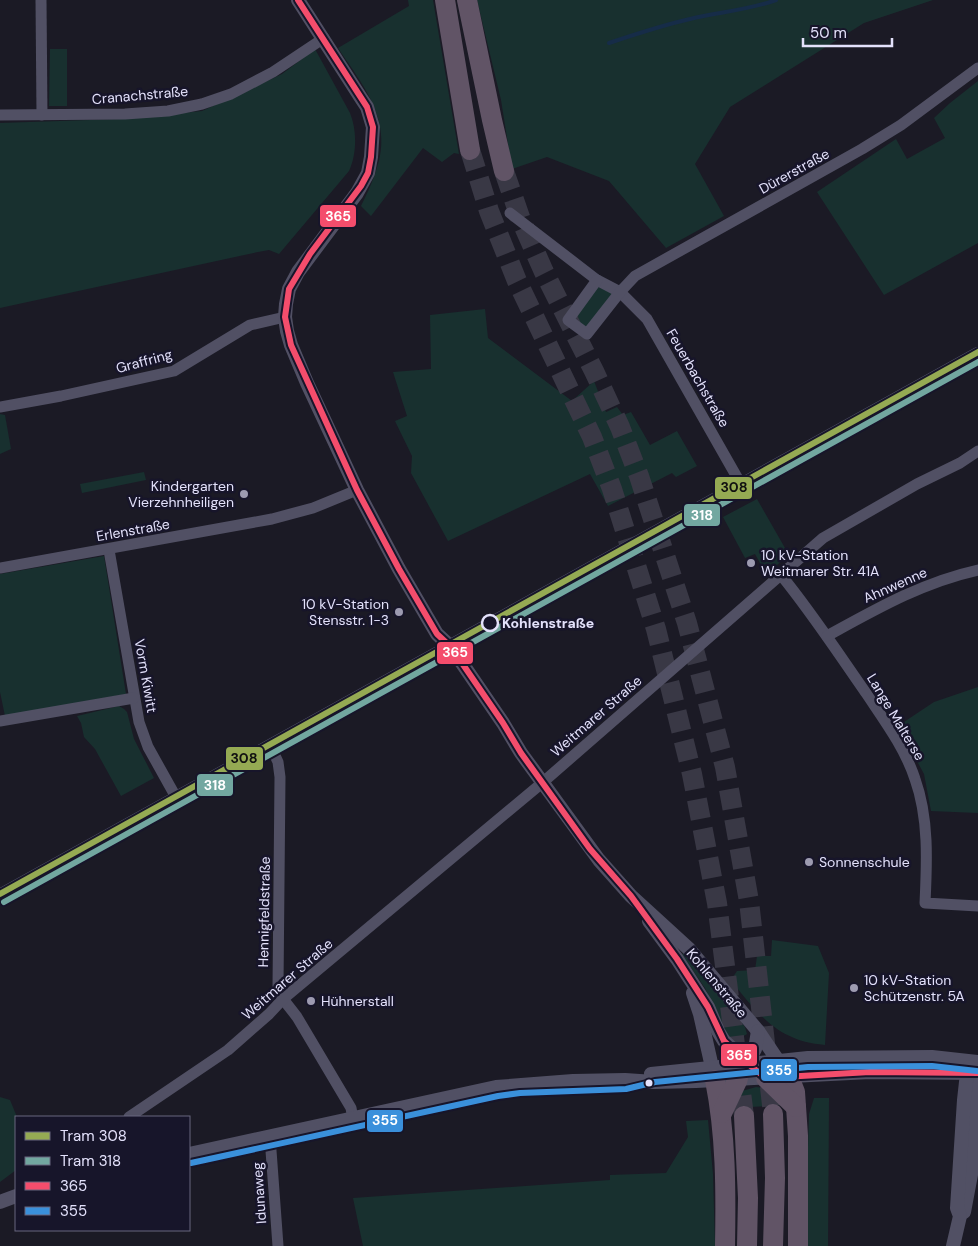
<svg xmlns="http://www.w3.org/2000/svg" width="978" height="1246" font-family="'DM Sans',sans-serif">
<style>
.green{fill:#18302f}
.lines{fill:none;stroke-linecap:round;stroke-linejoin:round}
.stream{stroke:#162c48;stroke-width:4}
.motorway-tunnel{stroke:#393845;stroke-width:20;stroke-dasharray:20 10;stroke-linecap:butt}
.minor{stroke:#515064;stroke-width:11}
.tertiary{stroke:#515064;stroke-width:14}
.secondary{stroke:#55566a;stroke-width:16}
.motorway{stroke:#615466;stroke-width:20}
.bus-1-casing{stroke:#17152a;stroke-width:10}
.bus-2-casing{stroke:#17152a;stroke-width:10}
.bus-1{stroke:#f44d6c;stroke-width:6}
.bus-2{stroke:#3a90db;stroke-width:6}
.tram-1-casing{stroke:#17152a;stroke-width:10}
.tram-2-casing{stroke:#17152a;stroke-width:10}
.tram-1{stroke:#95aa53;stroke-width:6}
.tram-2{stroke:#72a7a0;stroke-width:6}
.poi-dot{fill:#9d9bb0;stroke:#17152a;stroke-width:2}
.stop-dot{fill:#17152a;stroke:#e3e1fb;stroke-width:2.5}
.bus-dot{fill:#e3e1fb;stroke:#17152a;stroke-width:2}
.labels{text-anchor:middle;stroke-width:5;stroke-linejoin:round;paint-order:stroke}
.street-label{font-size:14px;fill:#e3e1fb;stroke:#17152a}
.poi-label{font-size:14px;fill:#e3e1fb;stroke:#17152a;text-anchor:start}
.stop-label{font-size:14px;font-weight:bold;fill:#e3e1fb;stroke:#17152a;text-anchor:start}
.line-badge{stroke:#17152a;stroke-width:2}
.badge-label{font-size:14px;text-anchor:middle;font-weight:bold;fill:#fff}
.pale-badge-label{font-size:14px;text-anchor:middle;font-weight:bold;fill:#111}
</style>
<rect width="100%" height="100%" fill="#1b1a25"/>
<g class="green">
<path d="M408 0H433L459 154 454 153 442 162 423 148 371 216 361 206C366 196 371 185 375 174 395 123 365 88 338 48L409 6Z"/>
<path d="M477 0H933L864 23 730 107 695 164 724 216 666 248 609 181 547 157 512 169 501 100Z"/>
<path d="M50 49H67V106H49Z"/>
<path d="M315 49 350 113C357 130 357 154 349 171L279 254 269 250 258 252 0 308V123L119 119 202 111 282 74Z"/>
<path d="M978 81V243L884 295 817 192 896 139 907 159 945 138 934 118 950 103Z"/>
<path d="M597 280 620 292 587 334 568 320Z"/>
<path d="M485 309 488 338 572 401 594 381 606 412 617 407 623 415 631 412 650 445 677 431 697 466 676 477 672 473 608 506 590 474 448 541 411 473 412 456 395 421 407 416 393 372 431 369 430 315Z"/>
<path d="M0 414 5 415 11 449 0 454Z"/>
<path d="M144 472 146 480 82 493 80 484Z"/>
<path d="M757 499 789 555 766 574 755 554 745 558 723 517Z"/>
<path d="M104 556 126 694 5 716 0 692V574Z"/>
<path d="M978 687V813L931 811 924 774 898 726 934 702Z"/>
<path d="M119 706 124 709 127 712 134 739 154 778 121 796 95 749 84 737 81 723 77 716Z"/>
<path d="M772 940 818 946 829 973 825 1045C775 1041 757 1012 728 977H733L737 971 755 970 757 956H771Z"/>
<path d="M683 953 734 1012 745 1027 747 1034 730 1044 705 988 682 955Z"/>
<path d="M756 1087 764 1088 784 1105 731 1108 742 1091Z"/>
<path d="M0 1097 10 1100 17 1117 16 1170 0 1182Z"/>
<path d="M814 1098H829L828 1246H805L809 1114Z"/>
<path d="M708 1120 713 1174 715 1246H363L353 1198 610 1180V1175L666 1173 688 1137 686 1121Z"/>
</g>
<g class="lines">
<path class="stream" d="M609 43C636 34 663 25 690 19 719 12 749 10 776 0"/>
<g class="motorway-tunnel">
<path d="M470 150 489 211 517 281 592 437 612 489 656 629 692 774 717 903 744 1116"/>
<path d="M504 171 521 220 544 272 594 371 620 427 639 476 687 623 725 767 749 901 773 1114"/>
</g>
<g class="minor">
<path d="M41 0 42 115"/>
<path d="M0 115 125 114 168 111 202 104 231 94 273 72 324 38"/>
<path d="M510 213 597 280 620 292 647 319 742 486"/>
<path d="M597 280 568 320 587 334 620 292 635 276 862 149 901 125 978 68"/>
<path d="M0 407 61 396 174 371 250 325 285 317"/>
<path d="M109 550 139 722 148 747 177 799"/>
<path d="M0 568 272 519 313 508 357 490"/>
<path d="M781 575C812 613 838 653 866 693 884 720 905 748 915 779 929 818 927 862 925 903L978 906"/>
<path d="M827 636C876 609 923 582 978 570"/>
<path d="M0 721 134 698"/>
<path d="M271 747 278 762 280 777 278 986 283 999 297 1017 351 1108 353 1119"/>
<path d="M129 1117 228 1050 269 1014 283 999 542 783 823 538 917 484 960 463 978 451"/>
<path d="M270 1137 278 1246"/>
</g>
<g class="tertiary">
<path d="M298 0 361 98 367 107 373 127 371 157 368 173 357 193 298 272 289 289 286 304 285 317 287 331 291 345 307 383 357 490 399 569 437 634 451 647 503 723 521 753 599 860 631 896 689 949 758 1031 789 1077"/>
<path d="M649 921 677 959 708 1007 718 1031 724 1041 752 1067"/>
<path d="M693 993 700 1014 714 1076"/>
<path d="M744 1070 755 1049 758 1031"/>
<path d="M651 1074 808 1058 932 1057 978 1062"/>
<path d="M189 1154 496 1087 573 1081 625 1080 654 1082 696 1081 870 1072 978 1073"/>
<path d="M0 1202 16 1196"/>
<path d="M964 1212 973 1164 978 1083"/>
<path d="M953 1246 960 1216 957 1208 964 1100 967 1073 970 1067"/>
</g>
<path class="secondary" d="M0 897 978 355"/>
<g class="motorway">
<path d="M445 0 470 150"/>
<path d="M467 0 492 120 504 171"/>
<path d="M789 1077 795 1092 798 1136V1246"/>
<path d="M766 1078 796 1107"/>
<path d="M715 1080C726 1135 726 1190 725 1246"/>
<path d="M722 1113 738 1079"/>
<path d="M744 1116 748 1198 747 1246"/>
<path d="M773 1246 775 1178 773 1114"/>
</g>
<defs>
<path id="bus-1" d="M298 0 367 107 373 127 371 157 368 173 361 186 310 254 289 289 285 317 291 345 357 490 399 569 437 634 451 647 503 723 521 753 590 849 631 896 677 959 708 1007 724 1041 748 1064 766 1078 870 1072 978 1073"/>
<path id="bus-2" d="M191 1163 498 1096 520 1093 626 1089 655 1082 808 1067 932 1066 977 1071"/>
</defs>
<use href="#bus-1" class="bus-1-casing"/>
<use href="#bus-2" class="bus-2-casing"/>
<use href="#bus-1" class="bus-1"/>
<use href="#bus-2" class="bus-2"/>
<defs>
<path id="tram-1" d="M0 894 978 352"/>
<path id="tram-2" d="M4 902 978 362"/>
</defs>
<use href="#tram-1" class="tram-1-casing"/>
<use href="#tram-2" class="tram-2-casing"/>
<use href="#tram-1" class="tram-1"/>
<use href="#tram-2" class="tram-2"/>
</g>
<g class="poi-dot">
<circle cx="244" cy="494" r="5"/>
<circle cx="751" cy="563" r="5"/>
<circle cx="399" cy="612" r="5"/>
<circle cx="809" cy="862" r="5"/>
<circle cx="854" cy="988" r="5"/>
<circle cx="311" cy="1001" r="5"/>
</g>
<circle class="stop-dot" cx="490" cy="623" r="8"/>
<circle class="bus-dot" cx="649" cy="1083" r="4.5"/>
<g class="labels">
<g class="street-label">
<text transform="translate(140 95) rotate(-5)" y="5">Cranachstraße</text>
<text transform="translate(794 171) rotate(-29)" y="5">Dürerstraße</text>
<text transform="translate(144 361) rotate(-15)" y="5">Graffring</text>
<text transform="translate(698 378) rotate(60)" y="5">Feuerbachstraße</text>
<text transform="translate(133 530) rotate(-10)" y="5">Erlenstraße</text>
<text transform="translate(895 585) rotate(-24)" y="5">Ahnwenne</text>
<text transform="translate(146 676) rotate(80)" y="5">Vorm Kiwitt</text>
<text transform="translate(596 716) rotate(-41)" y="5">Weitmarer Straße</text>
<text transform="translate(896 717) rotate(59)" y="5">Lange Malterse</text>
<text transform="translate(264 912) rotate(-89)" y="5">Hennigfeldstraße</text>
<text transform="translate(287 979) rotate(-41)" y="5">Weitmarer Straße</text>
<text transform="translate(717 983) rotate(50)" y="5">Kohlenstraße</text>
<text transform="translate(259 1193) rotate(-94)" y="5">Idunaweg</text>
</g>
<g class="poi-label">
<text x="234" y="491" text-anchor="end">Kindergarten<tspan x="234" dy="16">Vierzehnheiligen</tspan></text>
<text x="761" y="560">10 kV-Station<tspan x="761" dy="16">Weitmarer Str. 41A</tspan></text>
<text x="389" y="609" text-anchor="end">10 kV-Station<tspan x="389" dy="16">Stensstr. 1-3</tspan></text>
<text x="819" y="867">Sonnenschule</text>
<text x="864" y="985">10 kV-Station<tspan x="864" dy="16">Schützenstr. 5A</tspan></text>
<text x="321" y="1006">Hühnerstall</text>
</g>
<g class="stop-label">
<text x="502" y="628">Kohlenstraße</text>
</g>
</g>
<g class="line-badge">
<rect x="319" y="204" width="38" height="24" rx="5" fill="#f44d6c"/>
<rect x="714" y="476" width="39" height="24" rx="5" fill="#95aa53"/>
<rect x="683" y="503" width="38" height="24" rx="5" fill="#72a7a0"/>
<rect x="436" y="641" width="38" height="24" rx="5" fill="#f44d6c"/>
<rect x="225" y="746" width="39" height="25" rx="5" fill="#95aa53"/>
<rect x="196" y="773" width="38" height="24" rx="5" fill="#72a7a0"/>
<rect x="720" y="1043" width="38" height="24" rx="5" fill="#f44d6c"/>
<rect x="760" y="1058" width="38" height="24" rx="5" fill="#3a90db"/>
<rect x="366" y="1109" width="38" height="24" rx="5" fill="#3a90db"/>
</g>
<g class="badge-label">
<text x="338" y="221">365</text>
<text x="702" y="520">318</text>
<text x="455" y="657">365</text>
<text x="215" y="790">318</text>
<text x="739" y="1060">365</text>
<text x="779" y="1075">355</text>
<text x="385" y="1125">355</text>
</g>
<g class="pale-badge-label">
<text x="734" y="492">308</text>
<text x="244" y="763">308</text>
</g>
<rect x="15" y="1116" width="175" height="115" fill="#17152a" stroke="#69677e"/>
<rect x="25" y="1132" width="25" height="8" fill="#95aa53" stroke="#69677e"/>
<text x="60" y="1141" font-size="15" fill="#e3e1fb">Tram 308</text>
<rect x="25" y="1157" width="25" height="8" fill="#72a7a0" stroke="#69677e"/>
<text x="60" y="1166" font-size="15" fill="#e3e1fb">Tram 318</text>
<rect x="25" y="1182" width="25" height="8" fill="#f44d6c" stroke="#69677e"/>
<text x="60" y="1191" font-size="15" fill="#e3e1fb">365</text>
<rect x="25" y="1207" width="25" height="8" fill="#3a90db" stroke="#69677e"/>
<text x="60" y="1216" font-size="15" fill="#e3e1fb">355</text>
<path d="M803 38v8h89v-8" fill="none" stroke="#e3e1fb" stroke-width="2.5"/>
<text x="810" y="38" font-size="15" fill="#e3e1fb" stroke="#17152a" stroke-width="4" paint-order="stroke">50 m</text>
</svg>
